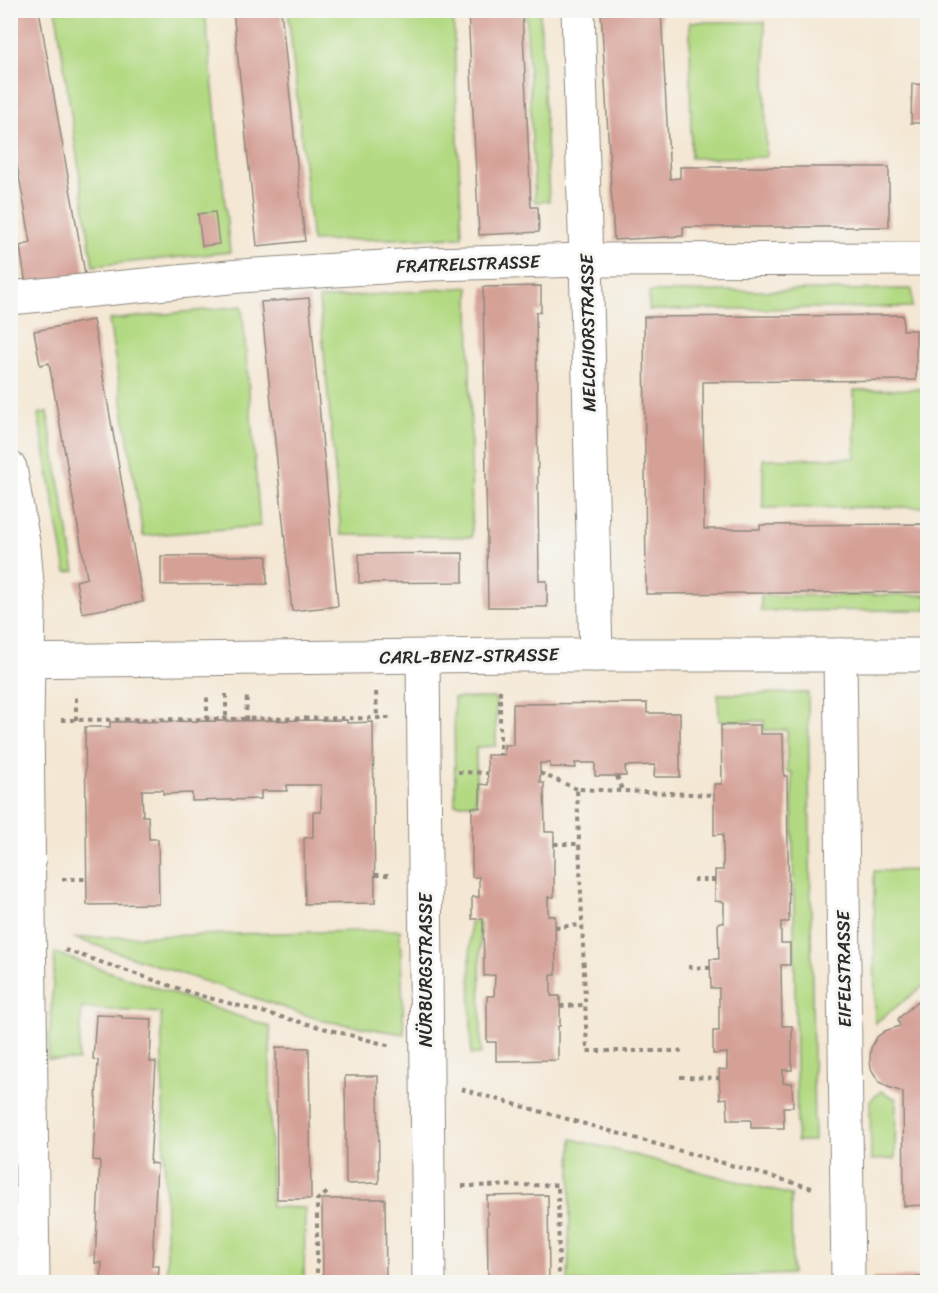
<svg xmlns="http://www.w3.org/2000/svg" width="938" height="1293" font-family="Sriracha,sans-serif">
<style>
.green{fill:#b3da83;stroke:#6f8257;stroke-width:1.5}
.building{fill:#d5a197}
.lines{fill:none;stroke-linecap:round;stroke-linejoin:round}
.minor-casing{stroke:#90897f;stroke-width:35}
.tertiary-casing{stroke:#90897f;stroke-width:35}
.path{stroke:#90897f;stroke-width:4;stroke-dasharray:4.5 4.5;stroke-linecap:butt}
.minor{stroke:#fff;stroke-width:33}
.tertiary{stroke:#fff;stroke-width:33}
.labels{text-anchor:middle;stroke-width:6;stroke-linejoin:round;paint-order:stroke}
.street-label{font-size:18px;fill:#2b2b2b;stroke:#f6f6f2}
</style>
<rect width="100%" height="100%" fill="#f6f6f2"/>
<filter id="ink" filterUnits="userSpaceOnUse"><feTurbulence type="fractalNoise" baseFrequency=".0167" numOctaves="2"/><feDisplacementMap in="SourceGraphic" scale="12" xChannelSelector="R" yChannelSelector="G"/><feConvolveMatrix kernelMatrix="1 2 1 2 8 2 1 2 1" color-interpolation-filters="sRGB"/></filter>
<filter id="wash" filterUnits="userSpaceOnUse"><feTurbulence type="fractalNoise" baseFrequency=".008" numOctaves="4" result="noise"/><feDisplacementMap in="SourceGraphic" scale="24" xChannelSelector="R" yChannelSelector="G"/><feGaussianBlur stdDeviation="1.35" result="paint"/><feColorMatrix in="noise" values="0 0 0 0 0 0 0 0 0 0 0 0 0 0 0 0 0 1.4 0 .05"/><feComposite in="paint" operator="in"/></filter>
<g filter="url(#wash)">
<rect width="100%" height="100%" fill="#f4e7d3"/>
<g class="green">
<path d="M56 11H205L230 252 93 266Z"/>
<path d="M288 11H453L462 237 312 241Z"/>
<path d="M526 11H540L549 201 535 202Z"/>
<path d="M690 22H765L766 157 691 158Z"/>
<path d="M469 287 472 537 341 535 319 299Z"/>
<path d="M912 289V307L649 310V292Z"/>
<path d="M242 306 260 526 143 536 109 320Z"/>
<path d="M927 389V507L763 508V459L855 458 854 390Z"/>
<path d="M47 412 75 571 66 572 38 414Z"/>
<path d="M927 595V610L761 611V596Z"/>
<path d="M808 693 814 1141H797L792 772H787V730H764V721H719L718 694Z"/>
<path d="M454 698H496V746L476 747V804H455Z"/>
<path d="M927 870V983L875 1023 874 871Z"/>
<path d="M470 922H480L481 1054H471Z"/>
<path d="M400 930 404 1034 324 1021 74 938Z"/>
<path d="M55 953 270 1027 271 1207 305 1208 304 1282H166L167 1263 161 1013 82 1008 78 1061 48 1059Z"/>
<path d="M881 1091 896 1099 895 1159 871 1160 870 1101Z"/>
<path d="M572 1139 791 1195 792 1274 724 1277 723 1282H568Z"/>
</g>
<g id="blocks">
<g class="building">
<path d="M10 10H39L85 274 26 285 20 246 31 243 10 126Z"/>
<path d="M233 10H281L305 241 257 246Z"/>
<path d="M468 10H522L531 207H538L539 232 479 235Z"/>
<path d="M601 10H661L670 179 680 178V167H889V227H683V236L614 240Z"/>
<path d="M912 84 928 85V123H911Z"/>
<path d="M215 212 219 244 202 246 198 214Z"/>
<path d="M541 286V312H536L539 581H547V607H488L483 287Z"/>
<path d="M309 298 338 606 292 611 261 302Z"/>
<path d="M903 315V330H916V380L703 382 704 529H760V525L928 524V592L646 594 644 317Z"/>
<path d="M93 320 143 602 82 613 76 581 87 578 49 363 40 365 34 331Z"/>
<path d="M463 553V582L359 583V554Z"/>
<path d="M161 556H267V584L161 585Z"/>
<path d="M647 703V713H680V777H654L655 765 625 766 626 776H595V763H575L576 768 550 767V763H540V783H544L545 832H554V897H548V916H555L556 975H551V996H560V1026H558V1060L496 1061V1042H487V996H494L495 975 484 976 483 919H472V897H479V877H472V807L480 808V784L488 785 487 755H504V745H513V704Z"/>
<path d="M347 720V723L373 722 375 903 305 904 304 838 313 837V812H321V785H287V791H261V799L192 801V793L163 794V790H142L143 816H148L149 839H158L159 904 87 905 85 727H110V722Z"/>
<path d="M721 725H760V734H783L784 776H787L789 922H781V943H790V965H781L782 1026H792V1070H783V1083H792L793 1107H783L784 1128H751V1120H728L727 1098 720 1099 719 1069 727 1070V1053L713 1054V1031H719V988H711L710 959H719L718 923H724V902L715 901V870H723V834L714 835V784H722Z"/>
<path d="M918 1001 922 1005 928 1001V1205L904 1206 903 1092 888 1087 879 1082 871 1069 870 1058 871 1048 877 1037 885 1031 900 1026 898 1019Z"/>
<path d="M96 1015 122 1016V1018L152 1019 150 1062H156L150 1163 157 1164 152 1266H159L158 1282H101L102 1263H95L100 1161 93 1160 98 1060 93 1059Z"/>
<path d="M276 1047 309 1048 311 1199H277Z"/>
<path d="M345 1076H378L379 1183 346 1184Z"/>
<path d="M548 1195 549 1282H488L487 1196Z"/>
<path d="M322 1199H385L386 1282H323Z"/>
<rect x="873" y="1277" width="55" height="5"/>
</g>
</g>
</g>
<g filter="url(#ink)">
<use href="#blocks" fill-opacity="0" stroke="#90897f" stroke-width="1.5"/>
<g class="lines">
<defs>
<g id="minor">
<path d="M578 10 586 260 596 655"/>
<path d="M10 298 240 276 432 264 586 260 928 259"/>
<path d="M10 468 24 548 29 607 27 720 33 1282"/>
<path d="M840 655 848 1282"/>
<path d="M423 657 429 1282"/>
</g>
<path id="tertiary" d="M10 661 512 655H928"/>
</defs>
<use href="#minor" class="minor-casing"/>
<use href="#tertiary" class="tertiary-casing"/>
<g class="path">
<path d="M500 690V755"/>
<path d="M376 692 377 718"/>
<path d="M226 694V720"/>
<path d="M61 720 390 718"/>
<path d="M76 720V696"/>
<path d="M207 720V694"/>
<path d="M246 720 247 693"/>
<path d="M458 772 488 773"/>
<path d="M540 773 577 789"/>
<path d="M617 776 622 790"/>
<path d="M554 844H579"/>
<path d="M375 875H392"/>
<path d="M62 879H86"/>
<path d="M693 880H715"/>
<path d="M555 927 582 925"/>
<path d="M65 950 198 995 391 1046"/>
<path d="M688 967 710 968"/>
<path d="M560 1006 585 1005"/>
<path d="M682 1051H587L577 789 714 795"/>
<path d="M680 1077 720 1078"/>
<path d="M461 1089 812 1188"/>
<path d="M462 1186 558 1185 559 1282"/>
<path d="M317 1282V1200L328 1192"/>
</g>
<use href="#minor" class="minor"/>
<use href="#tertiary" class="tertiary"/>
</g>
</g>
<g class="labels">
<g class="street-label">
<text transform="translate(468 264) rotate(-2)" y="6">FRATRELSTRASSE</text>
<text transform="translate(588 333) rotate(-91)" y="6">MELCHIORSTRASSE</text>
<text transform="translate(469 656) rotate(-1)" y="6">CARL-BENZ-STRASSE</text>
<text transform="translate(844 969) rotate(-91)" y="6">EIFELSTRASSE</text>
<text transform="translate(426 970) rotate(-90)" y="6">NÜRBURGSTRASSE</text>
</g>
</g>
<rect width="938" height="1293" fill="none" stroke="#f6f6f2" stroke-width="36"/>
</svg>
